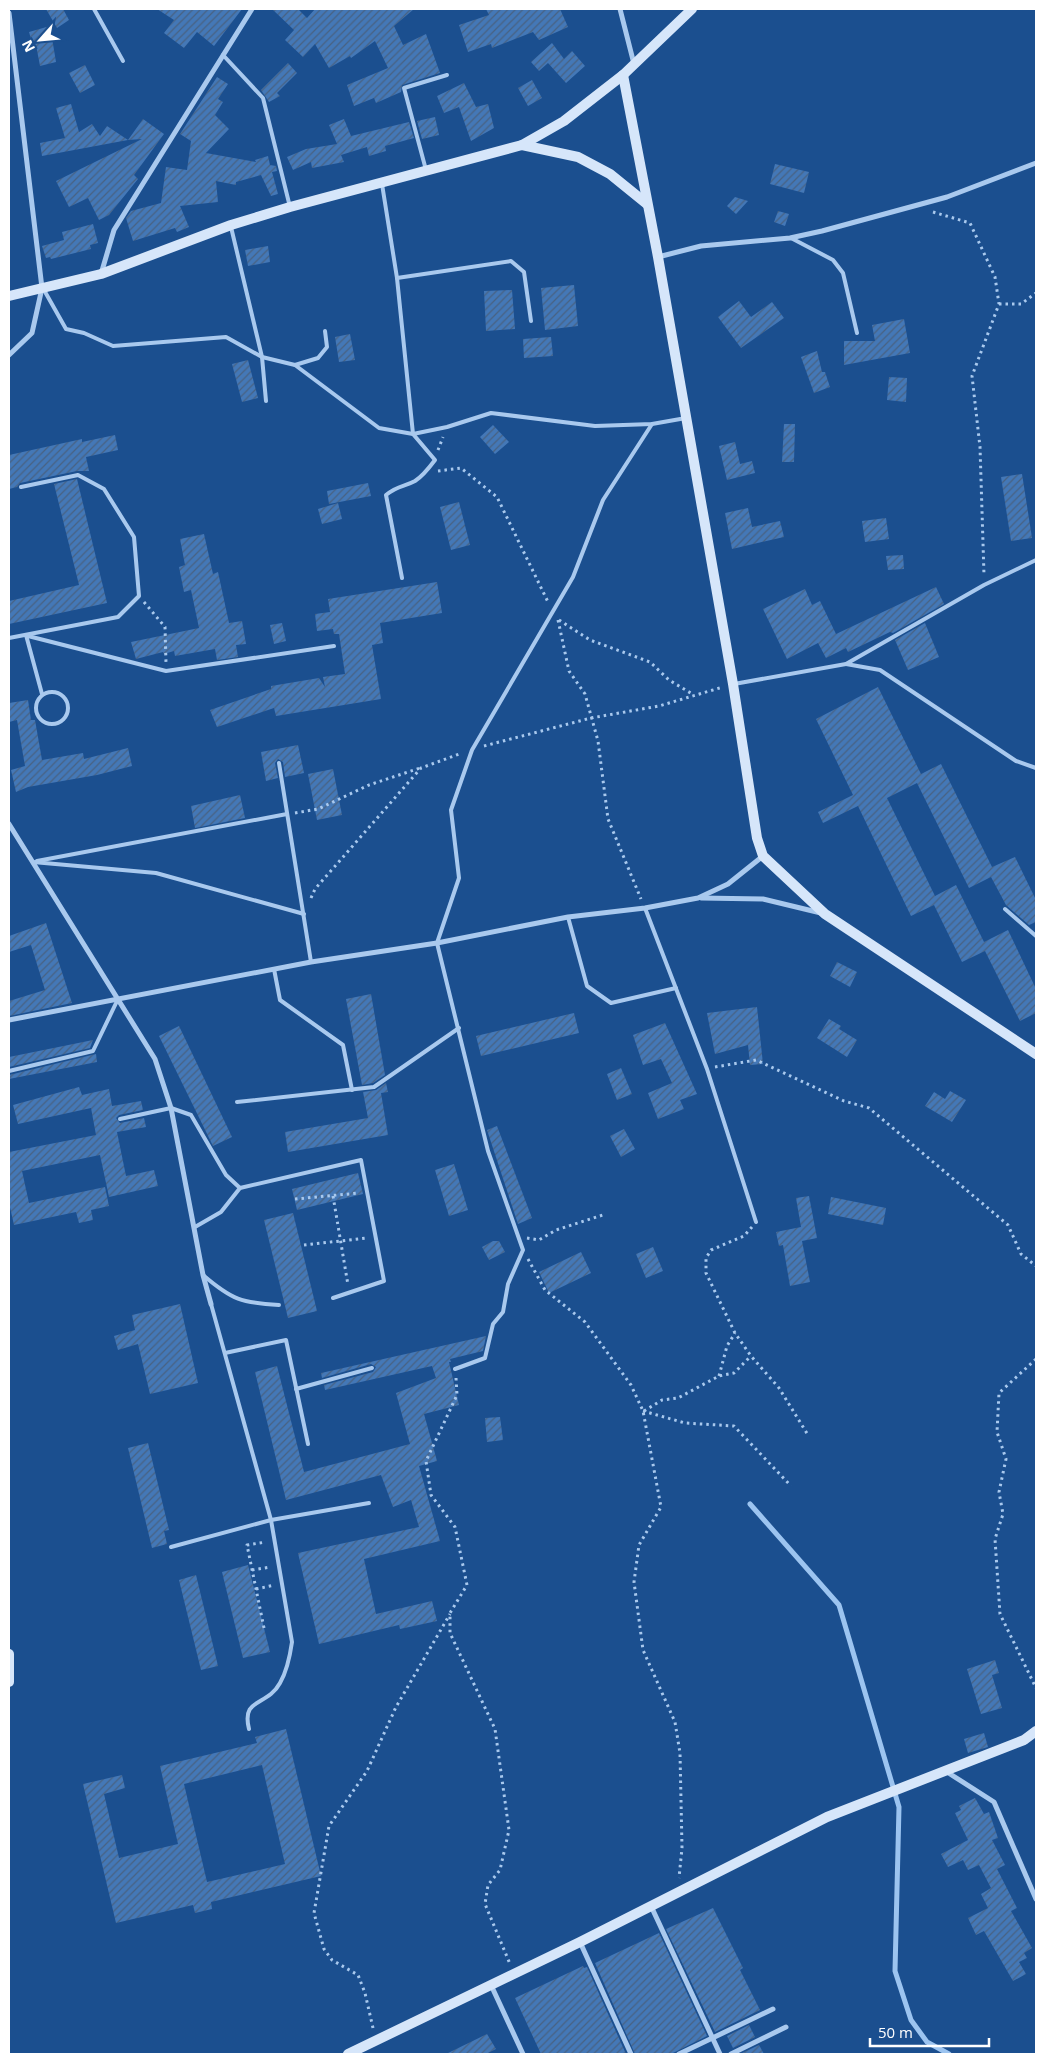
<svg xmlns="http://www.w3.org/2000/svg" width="1045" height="2063" font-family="'Open Sans',sans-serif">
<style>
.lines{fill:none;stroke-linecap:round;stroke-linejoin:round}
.stream{stroke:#9cc4f0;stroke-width:5}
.building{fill:url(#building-hatch);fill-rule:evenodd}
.path{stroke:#a9c9ee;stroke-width:3;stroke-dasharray:2.5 4;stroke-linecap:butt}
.lane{stroke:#a9c9ee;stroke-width:4}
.street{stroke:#a9c9ee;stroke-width:5}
.secondary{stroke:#d6e6fa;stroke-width:10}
</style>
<defs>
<pattern id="building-hatch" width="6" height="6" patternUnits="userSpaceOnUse" patternTransform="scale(1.25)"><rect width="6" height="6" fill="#4478b7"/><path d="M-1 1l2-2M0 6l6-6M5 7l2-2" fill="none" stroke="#486282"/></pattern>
</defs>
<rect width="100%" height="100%" fill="#1b4f8f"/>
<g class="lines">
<path class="stream" d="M750 1504 839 1605 899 1807 895 1971 911 2020 927 2042 949 2054"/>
</g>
<g class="building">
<path d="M46 9H63L69 20 57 28Z"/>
<path d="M157 9H242L214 46 197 32 184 48 164 33 174 20Z"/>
<path d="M272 9H298L307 18 315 9H414L394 26 403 45 426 34 440 73 402 85 401 92 376 103 374 98 354 106 347 85 388 68 375 41 351 58 350 56 329 68 315 44 303 57 285 40 294 30Z"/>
<path d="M486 9H560L568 27 539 40 533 32 492 48 491 44 468 52 459 25 489 15Z"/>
<path d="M50 26 56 62 40 66 36 45 33 46 29 32Z"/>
<path d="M552 43 564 59 572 51 585 66 566 83 548 63 539 71 531 62Z"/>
<path d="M288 63 297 73 277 93 280 96 269 102 261 90Z"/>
<path d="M85 65 95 85 80 93 69 73Z"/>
<path d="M217 77 228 84 218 99 223 102 215 115 229 129 206 153 256 162 255 160 268 156 270 165 276 166 277 171 272 172 278 194 271 196 261 175 236 182V185L216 181 218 202 180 206 189 227 177 232 175 228 133 241 126 218 131 211 161 203 166 167 187 170 191 141 180 134Z"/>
<path d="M532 80 542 98 528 106 518 88Z"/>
<path d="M464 83 476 107 488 104 494 128 471 141 459 107 444 113 437 96Z"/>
<path d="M71 104 79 132 92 124 100 136 107 126 128 140 42 156 40 143 65 138 56 108Z"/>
<path d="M435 117 439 135 422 139 417 121Z"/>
<path d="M143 119 164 134 134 175 138 179 109 215 99 220 88 198 69 207 56 181 142 139 128 140Z"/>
<path d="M344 119 351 136 409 122 414 138 385 146 386 151 369 156 367 147 341 155 344 162 312 168 311 162 293 170 287 157 306 149 337 144 329 125Z"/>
<path d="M775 164 809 172 804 193 770 184Z"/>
<path d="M735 197 748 201 736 214 727 206Z"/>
<path d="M778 211 789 214 785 226 774 222Z"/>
<path d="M93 224 98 243 90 245 91 249 51 259 50 257 46 258 42 246 64 240 62 232Z"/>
<path d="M268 246 270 262 248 266 245 250Z"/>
<path d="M574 285 578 326 545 330 541 288Z"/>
<path d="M512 290 515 329 486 331 484 291Z"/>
<path d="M739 301 751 317 772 302 784 318 741 348 718 317Z"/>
<path d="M904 319 910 353 844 365V341H875L872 325Z"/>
<path d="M350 334 355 360 339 362 335 337Z"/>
<path d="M551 337 553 356 524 358 523 339Z"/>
<path d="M817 351 822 372H825L830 387 814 393 801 357Z"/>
<path d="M248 360 258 398 242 402 232 364Z"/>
<path d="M889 377 907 378 906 402 887 400Z"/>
<path d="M784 424H795L794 462H782Z"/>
<path d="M493 425 509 442 495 454 480 437Z"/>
<path d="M115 435 118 450 86 457 89 471H77L20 483 17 487 9 489V455L82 439V442Z"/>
<path d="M735 442 740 464 752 461 755 473 727 480 719 446Z"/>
<path d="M1022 474 1032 538 1011 541 1001 477Z"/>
<path d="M77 479 107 603 9 624V601L79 585 54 484Z"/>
<path d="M368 483 371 496 329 504 327 491Z"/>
<path d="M459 502 470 545 451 550 440 507Z"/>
<path d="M338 503 342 519 322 524 318 509Z"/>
<path d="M748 508 752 527 780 521 784 537 732 549 725 513Z"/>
<path d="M886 518 889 539 865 542 862 521Z"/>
<path d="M204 534 213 574 218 572 229 623 242 621 246 644 236 645 238 657 217 660 215 649 175 656 174 651 164 654 163 652 136 659 131 642 199 628 191 590 184 592 179 567 185 565 180 539Z"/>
<path d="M903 555 904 569 888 570 886 556Z"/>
<path d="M437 582 442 613 380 623 383 643 372 645 381 699 276 716 274 708 217 727 210 710 271 689V686L319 678 325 687 323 677 345 674 339 634H334L333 629 317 631 315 614 330 612 328 599Z"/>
<path d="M936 587 944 604 893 633 890 632 848 652 846 648 826 658 818 643 787 659 763 609 805 589 812 605 820 601 836 634Z"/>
<path d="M282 623 286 641 274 644 270 625Z"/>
<path d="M925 623 939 657 908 670 895 640Z"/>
<path d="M878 687 921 774 941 764 992 867 1015 857 1036 900V922L1029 925 1006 905 991 877 969 888 917 783 887 798 935 896 956 885 984 942 1008 930 1036 989V1013L1020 1021 985 951 962 962 934 905 911 916 858 806 823 823 818 812 853 795 816 719Z"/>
<path d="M28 700 31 720H35L42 760 83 753 84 759 128 748 132 766 97 775 28 787 16 792 11 770 25 766 17 720 9 722V703Z"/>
<path d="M298 745 304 773 285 777 283 762 278 759 275 763 278 778 266 781 261 752Z"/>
<path d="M333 769 342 815 317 820 308 774Z"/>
<path d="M240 795 245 818 195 828 191 806Z"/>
<path d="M46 923 72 1003 9 1016V1001L45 990 31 945 9 952V936Z"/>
<path d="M837 962 857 972 850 987 830 976Z"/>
<path d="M371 994 385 1075 373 1083 362 1085 346 999Z"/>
<path d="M757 1007 763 1064 750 1065 748 1045 715 1054 707 1013Z"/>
<path d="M574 1013 579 1033 481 1056 476 1036Z"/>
<path d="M829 1019 841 1026 839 1029 857 1040 847 1057 817 1038Z"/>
<path d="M665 1023 697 1094 680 1100 684 1109 658 1119 648 1093 672 1083 661 1059 643 1065 633 1035Z"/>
<path d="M179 1026 232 1137 213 1146 159 1036Z"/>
<path d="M93 1040 90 1048 9 1067V1057Z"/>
<path d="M96 1054 97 1062 9 1079V1075Z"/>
<path d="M621 1068 632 1094 617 1100 607 1074Z"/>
<path d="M386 1083 388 1092 381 1093 388 1135 288 1152 285 1132 368 1118 363 1092 376 1090Z"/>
<path d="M79 1087 82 1095 109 1089 112 1106 141 1101 143 1110 119 1115 116 1118 120 1123 144 1118 146 1127 117 1132 126 1176 154 1170 158 1186 109 1197 100 1155 22 1171 29 1203 105 1187 109 1206 91 1210 93 1220 79 1223 76 1212 14 1225 9 1203V1152L96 1135 91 1108 18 1124 13 1105Z"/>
<path d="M950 1091 966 1100 952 1122 925 1106 934 1092 945 1099Z"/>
<path d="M497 1126 532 1218 518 1224 487 1130Z"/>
<path d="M624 1129 635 1149 621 1157 610 1136Z"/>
<path d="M454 1164 468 1210 449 1216 435 1170Z"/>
<path d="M358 1173 363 1194 297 1210 292 1189Z"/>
<path d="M809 1196 817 1238 802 1241 810 1282 790 1286 783 1245 779 1246 776 1232 801 1227 796 1198Z"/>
<path d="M831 1197 886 1208 883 1225 828 1214Z"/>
<path d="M293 1213 317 1311 288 1318 264 1220Z"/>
<path d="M493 1241H499L505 1252 489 1260 482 1247Z"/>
<path d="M653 1247 663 1271 646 1278 636 1254Z"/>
<path d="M581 1252 591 1273 549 1293 539 1272Z"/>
<path d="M180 1304 198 1383 150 1394 138 1344 118 1350 114 1336 135 1330 132 1315Z"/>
<path d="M486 1336 483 1351 450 1359 451 1362H449L459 1405 424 1414 437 1461 419 1466 440 1541 364 1559 376 1614 432 1601 437 1621 400 1629 399 1625 319 1644 298 1553 419 1527 411 1500 393 1507 381 1475 286 1500 255 1372 277 1366 304 1472 410 1444 396 1393 436 1378 432 1366 325 1390 324 1385 373 1372 376 1367 371 1364 322 1378 321 1373Z"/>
<path d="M500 1417 503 1440 487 1442 485 1418Z"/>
<path d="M148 1443 169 1530 164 1531 167 1544 152 1548 128 1448Z"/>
<path d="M248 1565 270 1652 243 1658 222 1572Z"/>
<path d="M196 1575 218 1666 201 1670 179 1580Z"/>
<path d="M995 1660 999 1673 992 1675 1002 1708 981 1714 967 1669Z"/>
<path d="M286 1729 321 1876 211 1902 212 1909 195 1913 193 1905 116 1923 83 1784 122 1775 125 1788 104 1794 119 1858 178 1844 160 1766 257 1743 255 1737ZM262 1765 285 1864 207 1882 184 1784Z"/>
<path d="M984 1733 988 1747 968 1753 964 1739Z"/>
<path d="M975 1798 984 1814 989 1812 998 1838 992 1840 1005 1865 997 1869 1017 1908 1011 1911 1032 1948 1024 1953 1027 1958 1019 1962 1026 1974 1013 1981 984 1931 976 1935 968 1918 988 1908 981 1894 991 1888 979 1865 968 1870 963 1860 948 1867 941 1854 968 1840 955 1813 961 1810 959 1806Z"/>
<path d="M713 1908 743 1968 740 1970 760 2010 715 2032 666 1929Z"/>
<path d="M659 1933 707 2036 671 2054H635L595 1963Z"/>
<path d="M583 1966 584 1968 587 1967 626 2054H541L515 1998Z"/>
<path d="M749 2025 755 2037 733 2048 727 2036Z"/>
<path d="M487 2034 496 2049 486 2054H446Z"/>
<path d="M759 2045 764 2054H740Z"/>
</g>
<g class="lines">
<g class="path">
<path d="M933 212 970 223 995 277 999 304 972 376 980 447 984 575"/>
<path d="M999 304H1021L1036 293"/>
<path d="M438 450 443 437"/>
<path d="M438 471 461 468 497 497 548 602"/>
<path d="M144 602 165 627 166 663"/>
<path d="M558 620 569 671 585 694 598 741 608 819 641 899"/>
<path d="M559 620 590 640 650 662 669 680 694 695"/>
<path d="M484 746 591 718 659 706 723 687"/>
<path d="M295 813 318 809 369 785 420 768"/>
<path d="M311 898 315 889 421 768 462 753"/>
<path d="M715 1067 756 1060 844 1101 869 1108 1008 1225 1021 1254 1036 1266"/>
<path d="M333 1196 348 1285"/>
<path d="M295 1199 359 1193"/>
<path d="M752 1227 744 1236 711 1250 706 1258V1273L735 1333 751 1356 779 1388 808 1435"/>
<path d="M527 1238 539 1240 556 1230 606 1214"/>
<path d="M304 1245 367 1238"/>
<path d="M528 1259 545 1290 585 1322 631 1385 643 1411 661 1507 639 1545 634 1582 643 1650 675 1722 680 1753 682 1848 679 1878"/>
<path d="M1036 1359 999 1393 997 1432 1006 1459 999 1492 1003 1514 995 1539 1000 1614 1036 1688"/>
<path d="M719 1376 727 1346 735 1333"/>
<path d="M456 1378 457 1395 426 1461 431 1495 455 1527 467 1585 450 1613V1633L495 1729 509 1830 500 1870 488 1885 485 1904 510 1964"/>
<path d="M643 1411 685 1423 734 1426 791 1486"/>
<path d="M644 1411 662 1400 678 1398 719 1376 734 1373 751 1356"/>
<path d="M252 1570 271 1567"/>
<path d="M256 1589 275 1585"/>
<path d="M264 1628 247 1545 266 1542"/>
<path d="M373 2028 365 1993 358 1975 332 1960 324 1949 314 1913 329 1826 367 1771 396 1707 450 1614"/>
</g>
<g class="lane">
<path d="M94 9 123 61"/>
<path d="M223 55 263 98 290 207"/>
<path d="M426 170 404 88 447 75"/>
<path d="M382 184 397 278 413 434 435 460C429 468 423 476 415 481 404 487 398 485 386 495L402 578"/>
<path d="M231 227 262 357 266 401"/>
<path d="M791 238 833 260 843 273 857 333"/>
<path d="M397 278 511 261 524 272 531 321"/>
<path d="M44 290 66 329 84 333 113 346 226 337 262 357 295 365 379 428 413 434 447 427 491 413 595 426 652 424 686 418"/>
<path d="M295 365 318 358 327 347 325 331"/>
<path d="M26 635 42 694"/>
<path d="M28 636 166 671 334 646"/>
<path d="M9 638 118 617 139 596 134 537 104 489 78 475 21 487"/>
<path d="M846 664 880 670 1016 761 1036 768"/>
<path d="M734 684 846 664 984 585 1036 560"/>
<circle cx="52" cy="708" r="16"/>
<path d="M279 763 311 962"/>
<path d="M37 861 287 814"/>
<path d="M33 862 156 873 304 914"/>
<path d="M645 908 707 1069 756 1222"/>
<path d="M1005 909 1036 936"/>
<path d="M568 917 587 986 611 1003 676 988"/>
<path d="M274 969 280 1000 343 1045 352 1090"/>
<path d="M9 1071 93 1051 118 999"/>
<path d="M237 1102 374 1087 459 1028"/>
<path d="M120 1119 171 1108 191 1115 226 1175 240 1188"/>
<path d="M195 1227 221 1212 240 1188 361 1160 384 1281 333 1298"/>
<path d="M203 1275C232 1300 242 1303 279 1305"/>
<path d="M211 1304 271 1520 292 1642C290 1656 287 1671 280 1683 267 1707 241 1697 249 1729"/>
<path d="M225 1353 286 1340 308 1444"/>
<path d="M455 1369 485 1358 493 1324 503 1312 508 1284 523 1250 488 1151 437 943 459 878 451 810 472 750 573 577 603 500 652 424"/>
<path d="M296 1389 372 1368"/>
<path d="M171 1547 271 1520 369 1503"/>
</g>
<g class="street">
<path d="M620 9 634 64"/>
<path d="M9 13 42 288 32 333 9 355"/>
<path d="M658 257 701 246 790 238 822 231 947 197 1036 163"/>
<path d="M101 274 114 230 252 9"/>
<path d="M9 824 155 1059 171 1108 203 1275 211 1304"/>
<path d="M701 898 763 899 821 913"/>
<path d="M9 1020 311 962 437 943 568 917 645 908 698 898 728 884 763 856"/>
<path d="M947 1772 994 1802 1036 1899"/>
<path d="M651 1906 720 2054"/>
<path d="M580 1942 631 2054"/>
<path d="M491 1985 523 2054"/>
<path d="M679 2054 773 2009"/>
<path d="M731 2054 786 2027"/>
</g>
<g class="secondary">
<path d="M623 75 658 257 733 684 757 838 763 856 825 914 1036 1054"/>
<path d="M522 145 578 157 610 174 647 204"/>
<path d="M9 296 101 274 231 225 290 207 522 145 564 121 623 75 692 9"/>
<path d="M9 1654V1682"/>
<path d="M348 2054 580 1942 827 1817 1024 1740 1036 1731"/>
</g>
</g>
<rect width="1045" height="2063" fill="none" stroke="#ffffff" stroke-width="20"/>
<g transform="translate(40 40) rotate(243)" stroke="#1b4f8f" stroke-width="4" paint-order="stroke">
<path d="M0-4L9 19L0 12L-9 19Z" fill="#ffffff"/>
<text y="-8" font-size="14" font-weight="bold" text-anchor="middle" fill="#ffffff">N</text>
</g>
<path d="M870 2038v8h119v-8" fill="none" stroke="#ffffff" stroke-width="2.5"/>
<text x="878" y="2038" font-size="15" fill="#ffffff" stroke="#1b4f8f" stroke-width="4" paint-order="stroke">50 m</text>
</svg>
